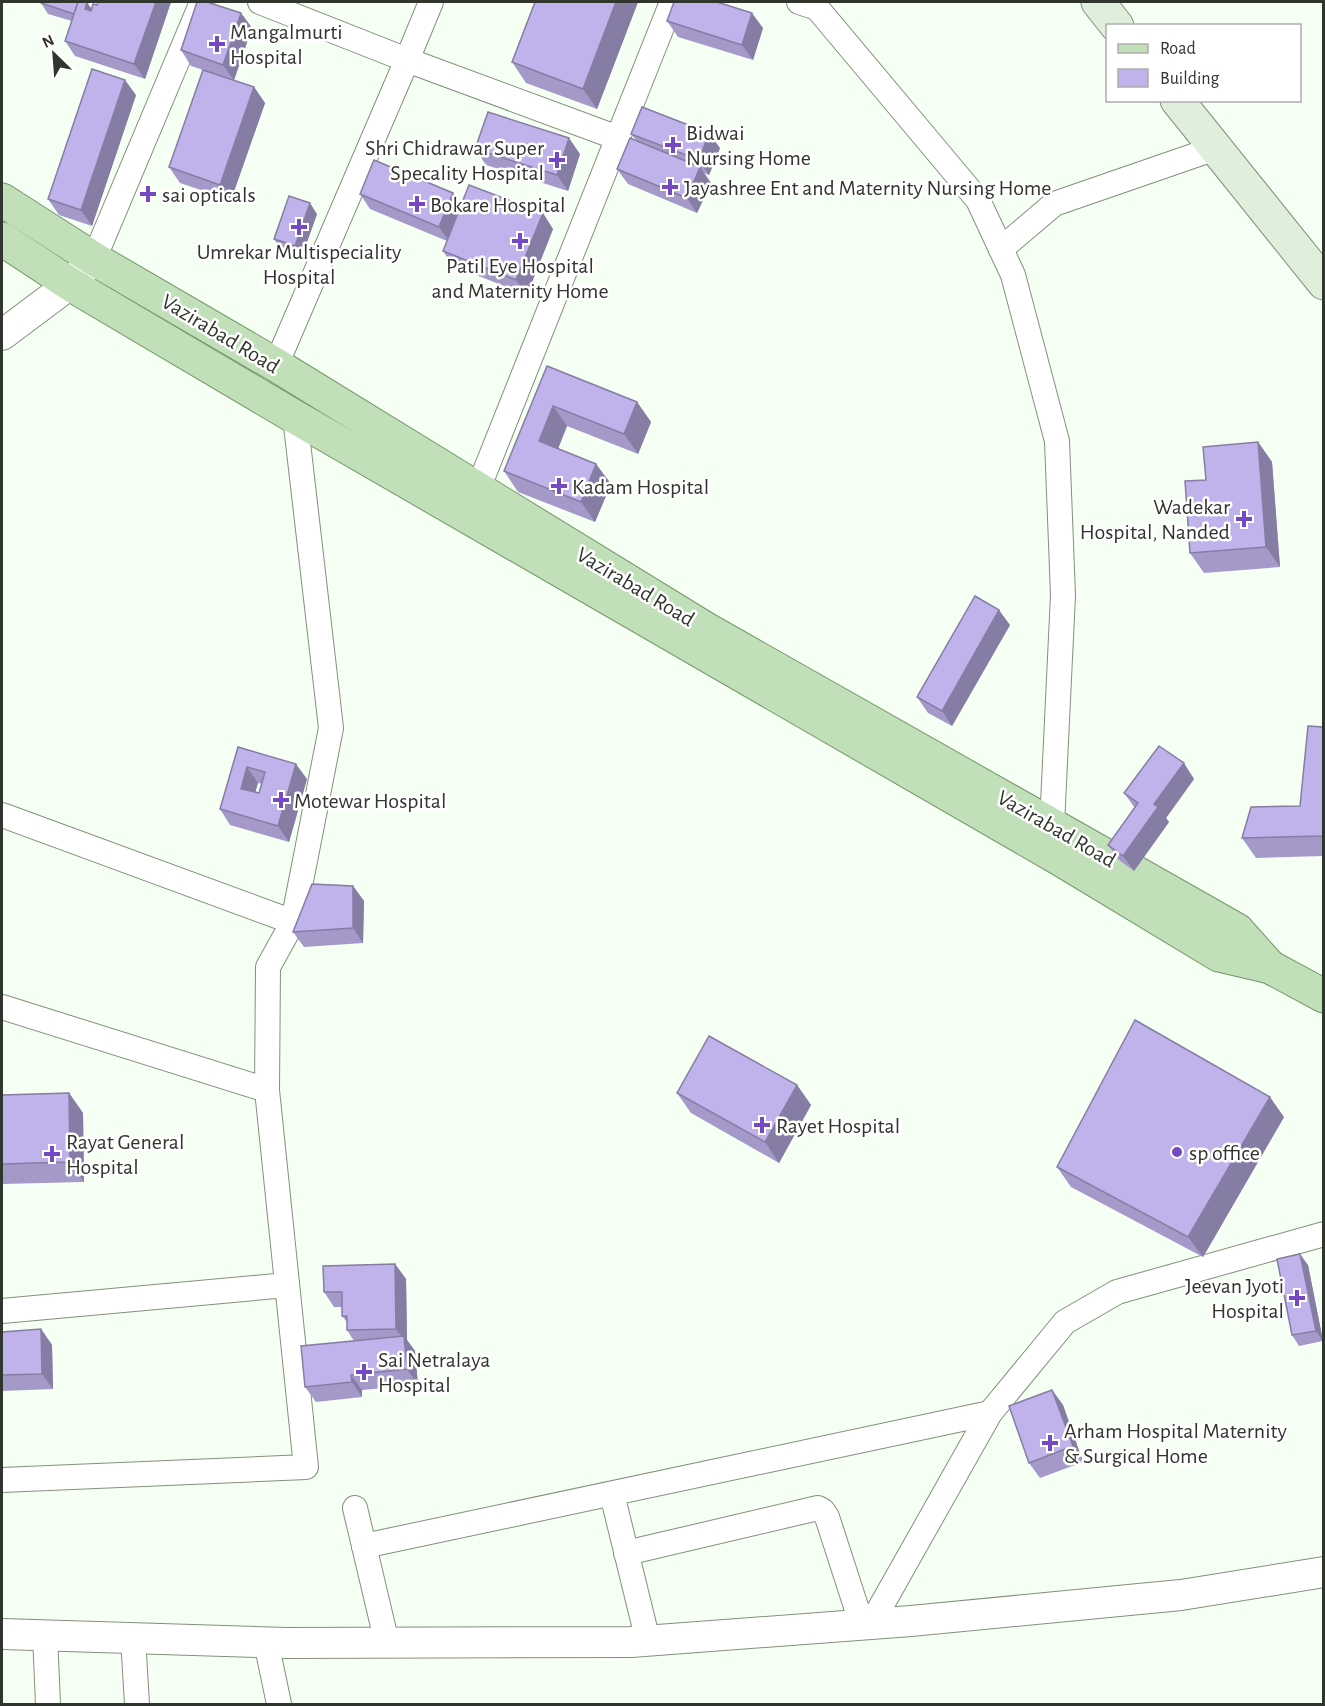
<svg xmlns="http://www.w3.org/2000/svg" width="1325" height="1706" font-family="'Alegreya Sans',sans-serif">
<style>
.lines{fill:none;stroke-linecap:round;stroke-linejoin:round}
.minor-casing{stroke:#82907d;stroke-width:26}
.tertiary-casing{stroke:#82907d;stroke-width:32}
.secondary-casing{stroke:#82907d;stroke-width:35}
.primary-casing{stroke:#749668;stroke-width:35}
.minor{stroke:#fff;stroke-width:24}
.tertiary{stroke:#fff;stroke-width:30}
.secondary{stroke:#e0efdb;stroke-width:33}
.primary{stroke:#c1dfb8;stroke-width:33}
.wall{fill:#a599c9;fill-rule:evenodd}
.shaded-wall{fill:#867da4}
.building{fill:#c0b2ea;stroke:#867da4;stroke-width:1.5;fill-rule:evenodd}
.poi-dot{fill:#7449c1;stroke:#fff;stroke-width:2}
.labels{text-anchor:middle;stroke-width:5;stroke-linejoin:round;paint-order:stroke}
.poi-label{font-size:22px;fill:#30362e;stroke:#fff;text-anchor:start}
.street-label{font-size:22px;fill:#30362e;stroke:#fff}
</style>
<rect width="100%" height="100%" fill="#f6fff3"/>
<g class="lines">
<defs>
<g id="minor">
<path d="M260 2 407 60 431 2"/>
<path d="M799 2 817 8 978 200 1013 275 1057 441 1063 595 1052 825"/>
<path d="M1001 249 1054 204 1216 148"/>
<path d="M94 259 202 2"/>
<path d="M276 365 407 60 618 138"/>
<path d="M472 504 672 2"/>
<path d="M2 815 293 922 331 728 295 417"/>
<path d="M2 1007 267 1090 268 967 293 922"/>
<path d="M2 1311 287 1285"/>
<path d="M2 1480 306 1467 267 1090"/>
<path d="M612 1494 648 1641"/>
<path d="M355 1508 387 1643"/>
<path d="M364 1546 990 1413"/>
<path d="M626 1553 818 1508 823 1511 827 1517 862 1625"/>
<path d="M871 1624 990 1413 1065 1322 1117 1292 1324 1234"/>
<path d="M45 1635 48 1704"/>
<path d="M133 1638 137 1704"/>
<path d="M266 1642 279 1704"/>
</g>
<g id="tertiary">
<path d="M2 335 70 284 85 268"/>
<path d="M2 1634 288 1643 631 1642 911 1621 1181 1595 1324 1572"/>
</g>
<g id="secondary">
<path d="M1098 2 1117 26"/>
<path d="M1177 100 1324 283"/>
</g>
<g id="primary">
<path d="M2 200 94 259 276 365 706 629 1237 930 1270 967"/>
<path d="M2 239 70 284 295 417 1060 859 1219 955 1270 967 1324 996"/>
</g>
</defs>
<use href="#minor" class="minor-casing"/>
<use href="#tertiary" class="tertiary-casing"/>
<use href="#secondary" class="secondary-casing"/>
<use href="#primary" class="primary-casing"/>
<use href="#minor" class="minor"/>
<use href="#tertiary" class="tertiary"/>
<use href="#secondary" class="secondary"/>
<use href="#primary" class="primary"/>
</g>
<g class="wall">
<path d="M42 2H89L88 4 92 9 97 5 98 2H171L145 79 75 56 65 41 72 21 48 14 41 3Z"/>
<path d="M532 2H638L597 109 526 83 512 62 535 3Z"/>
<path d="M241 13 252 28 234 80 191 66 181 50Z"/>
<path d="M667 21 763 28 753 60 678 37Z"/>
<path d="M254 87 265 103 231 200 180 183 169 167Z"/>
<path d="M136 95 92 226 59 215 48 199Z"/>
<path d="M631 134 720 148 709 175 704 173 711 183 697 213 628 184 617 169 636 140Z"/>
<path d="M475 149 580 154 568 191 486 165Z"/>
<path d="M453 193 461 204 553 229 527 295 453 266 443 251 447 241 370 209 360 194Z"/>
<path d="M317 214 302 256 281 249 274 239Z"/>
<path d="M547 366 637 402 651 422 638 454 567 426 558 449 596 464 611 484 595 522 518 492 504 471Z"/>
<path d="M1258 442 1272 462 1280 567 1204 573 1190 553 1206 480Z"/>
<path d="M1010 625 952 726 928 713 917 697Z"/>
<path d="M1323 727V856L1256 858 1242 838 1300 806Z"/>
<path d="M238 747 307 779 289 842 230 825 220 809ZM258 783 262 784 259 793 255 792Z"/>
<path d="M1194 779 1166 818 1169 822 1134 871 1119 860 1108 845 1135 808 1124 793Z"/>
<path d="M353 886 364 901 363 943 304 947 293 932Z"/>
<path d="M797 1085 811 1105 779 1163 691 1113 677 1093Z"/>
<path d="M69 1093 83 1113 84 1182 2 1184V1095Z"/>
<path d="M1284 1117 1203 1257 1071 1187 1057 1167Z"/>
<path d="M395 1264 406 1279 407 1340 415 1351 418 1385 362 1390V1397L316 1402 305 1387 354 1341 347 1330V1322L342 1316V1307H334L324 1292Z"/>
<path d="M1308 1265 1323 1341 1299 1346 1292 1335Z"/>
<path d="M41 1329 52 1345 53 1389 2 1391V1332Z"/>
<path d="M1052 1390 1063 1405 1083 1462 1040 1478 1029 1463Z"/>
</g>
<g class="shaded-wall">
<path d="M78 2H89L88 4 98 18 95 25Z"/>
<path d="M155 2H171L145 79 134 64Z"/>
<path d="M616 2H638L597 109 583 89Z"/>
<path d="M241 13 252 28 234 80 223 65Z"/>
<path d="M752 13 763 28 753 60 742 45Z"/>
<path d="M125 80 136 95 92 226 81 210Z"/>
<path d="M254 87 265 103 231 200 220 185Z"/>
<path d="M709 133 720 148 709 175 699 160Z"/>
<path d="M569 138 580 154 568 191 557 175Z"/>
<path d="M700 167 711 183 697 213 687 198Z"/>
<path d="M453 193 464 208 450 242 439 227Z"/>
<path d="M310 203 317 214 302 256 295 246Z"/>
<path d="M543 213 553 229 527 295 516 280Z"/>
<path d="M637 402 651 422 638 454 624 434Z"/>
<path d="M553 406 567 426 553 461 539 441Z"/>
<path d="M1258 442 1272 462 1280 567 1266 547Z"/>
<path d="M596 464 611 484 595 522 581 502Z"/>
<path d="M999 610 1010 625 952 726 942 711Z"/>
<path d="M1184 763 1194 779 1166 818 1169 822 1134 871 1123 856 1154 804Z"/>
<path d="M296 764 307 779 289 842 278 826Z"/>
<path d="M247 767 258 783 252 804 241 789Z"/>
<path d="M353 886 364 901 363 943 353 928Z"/>
<path d="M797 1085 811 1105 779 1163 765 1142Z"/>
<path d="M69 1093 83 1113 84 1182 70 1162Z"/>
<path d="M1270 1097 1284 1117 1203 1257 1188 1237Z"/>
<path d="M1300 1254 1308 1265 1323 1341 1316 1331Z"/>
<path d="M395 1264 406 1279 407 1340 415 1351 418 1385 407 1369 405 1341 396 1329Z"/>
<path d="M41 1329 52 1345 53 1389 42 1374Z"/>
<path d="M351 1375 362 1390V1397L352 1382Z"/>
<path d="M1052 1390 1063 1405 1083 1462 1073 1446Z"/>
</g>
<g class="building">
<path d="M42 2H78L74 14 41 3Z"/>
<path d="M78 2H87L85 9 91 11 93 4 97 5 98 2H156L134 64 65 41Z"/>
<path d="M197 2H207L241 13 223 65 181 50Z"/>
<path d="M535 2H616L583 89 512 62Z"/>
<path d="M674 2H717L752 13 742 45 667 21Z"/>
<path d="M92 69 125 80 81 210 48 199Z"/>
<path d="M203 70 254 87 220 185 169 167Z"/>
<path d="M642 107 709 133 699 160 631 134Z"/>
<path d="M488 112 569 138 557 175 475 149Z"/>
<path d="M630 138 700 167 687 198 617 169Z"/>
<path d="M374 160 453 193 439 227 360 194Z"/>
<path d="M469 185 543 213 516 280 443 251Z"/>
<path d="M289 196 310 203 295 246 274 239Z"/>
<path d="M547 366 637 402 624 434 553 406 539 441 596 464 581 502 504 471Z"/>
<path d="M1258 442 1266 547 1190 553 1185 481 1206 480 1203 447Z"/>
<path d="M975 596 999 610 942 711 917 697Z"/>
<path d="M1308 726 1323 727V836L1242 838 1251 807 1300 806Z"/>
<path d="M1159 746 1184 763 1154 804 1158 807 1123 856 1108 845 1138 803 1124 793Z"/>
<path d="M238 747 296 764 278 826 220 809ZM247 767 265 772 259 793 241 789Z"/>
<path d="M312 884 353 886V928L293 932Z"/>
<path d="M1135 1020 1270 1097 1188 1237 1057 1167Z"/>
<path d="M709 1036 797 1085 765 1142 677 1093Z"/>
<path d="M69 1093 70 1162 2 1164V1095Z"/>
<path d="M1300 1254 1316 1331 1292 1335 1277 1259Z"/>
<path d="M395 1264 396 1329 347 1330V1316H342V1292H324L323 1266Z"/>
<path d="M41 1329 42 1374 2 1375V1332Z"/>
<path d="M404 1336 407 1369 351 1375 352 1382 305 1387 301 1346Z"/>
<path d="M1052 1390 1073 1446 1029 1463 1009 1406Z"/>
</g>
<g class="poi-dot">
<path d="M214 35h6v6h6v6h-6v6h-6v-6h-6v-6h6z"/>
<path d="M670 136h6v6h6v6h-6v6h-6v-6h-6v-6h6z"/>
<path d="M554 151h6v6h6v6h-6v6h-6v-6h-6v-6h6z"/>
<path d="M667 178h6v6h6v6h-6v6h-6v-6h-6v-6h6z"/>
<path d="M145 185h6v6h6v6h-6v6h-6v-6h-6v-6h6z"/>
<path d="M414 195h6v6h6v6h-6v6h-6v-6h-6v-6h6z"/>
<path d="M296 218h6v6h6v6h-6v6h-6v-6h-6v-6h6z"/>
<path d="M517 232h6v6h6v6h-6v6h-6v-6h-6v-6h6z"/>
<path d="M556 477h6v6h6v6h-6v6h-6v-6h-6v-6h6z"/>
<path d="M1241 510h6v6h6v6h-6v6h-6v-6h-6v-6h6z"/>
<path d="M278 791h6v6h6v6h-6v6h-6v-6h-6v-6h6z"/>
<path d="M759 1116h6v6h6v6h-6v6h-6v-6h-6v-6h6z"/>
<circle cx="1177" cy="1152" r="6"/>
<path d="M49 1145h6v6h6v6h-6v6h-6v-6h-6v-6h6z"/>
<path d="M1294 1289h6v6h6v6h-6v6h-6v-6h-6v-6h6z"/>
<path d="M361 1363h6v6h6v6h-6v6h-6v-6h-6v-6h6z"/>
<path d="M1047 1434h6v6h6v6h-6v6h-6v-6h-6v-6h6z"/>
</g>
<g class="labels">
<g class="poi-label">
<text x="230" y="39">Mangalmurti<tspan x="230" dy="25">Hospital</tspan></text>
<text x="686" y="140">Bidwai<tspan x="686" dy="25">Nursing Home</tspan></text>
<text x="544" y="155" text-anchor="end">Shri Chidrawar Super<tspan x="544" dy="25">Specality Hospital</tspan></text>
<text x="684" y="195">Jayashree Ent and Maternity Nursing Home</text>
<text x="162" y="202">sai opticals</text>
<text x="430" y="212">Bokare Hospital</text>
<text x="299" y="259" text-anchor="middle">Umrekar Multispeciality<tspan x="299" dy="25">Hospital</tspan></text>
<text x="520" y="273" text-anchor="middle">Patil Eye Hospital<tspan x="520" dy="25">and Maternity Home</tspan></text>
<text x="572" y="494">Kadam Hospital</text>
<text x="1230" y="514" text-anchor="end">Wadekar<tspan x="1230" dy="25">Hospital, Nanded</tspan></text>
<text x="294" y="808">Motewar Hospital</text>
<text x="776" y="1133">Rayet Hospital</text>
<text x="66" y="1149">Rayat General<tspan x="66" dy="25">Hospital</tspan></text>
<text x="1189" y="1160">sp office</text>
<text x="1284" y="1293" text-anchor="end">Jeevan Jyoti<tspan x="1284" dy="25">Hospital</tspan></text>
<text x="378" y="1367">Sai Netralaya<tspan x="378" dy="25">Hospital</tspan></text>
<text x="1064" y="1438">Arham Hospital Maternity<tspan x="1064" dy="25">&amp; Surgical Home</tspan></text>
</g>
<g class="street-label">
<text transform="translate(221 333) rotate(31)" y="8">Vazirabad Road</text>
<text transform="translate(636 586) rotate(31)" y="8">Vazirabad Road</text>
<text transform="translate(1057 828) rotate(30)" y="8">Vazirabad Road</text>
</g>
</g>
<rect width="1325" height="1706" fill="none" stroke="#30362e" stroke-width="6"/>
<rect x="1106" y="24" width="195" height="78" fill="#ffffff" stroke="#acafab" stroke-width="1.5"/>
<rect x="1118" y="44" width="30" height="9" fill="#c1dfb8" stroke="#acafab" stroke-width="1.5"/>
<text x="1160" y="54" font-size="18" fill="#30362e">Road</text>
<rect x="1118" y="69" width="30" height="18" fill="#c0b2ea" stroke="#acafab" stroke-width="1.5"/>
<text x="1160" y="84" font-size="18" fill="#30362e">Building</text>
<g transform="translate(54 54) rotate(335)" stroke="#ffffff" stroke-width="4.5" paint-order="stroke">
<path d="M0-4.5L10 22L0 15L-10 22Z" fill="#30362e"/>
<text y="-9" font-size="16" font-weight="bold" text-anchor="middle" fill="#30362e">N</text>
</g>
</svg>
